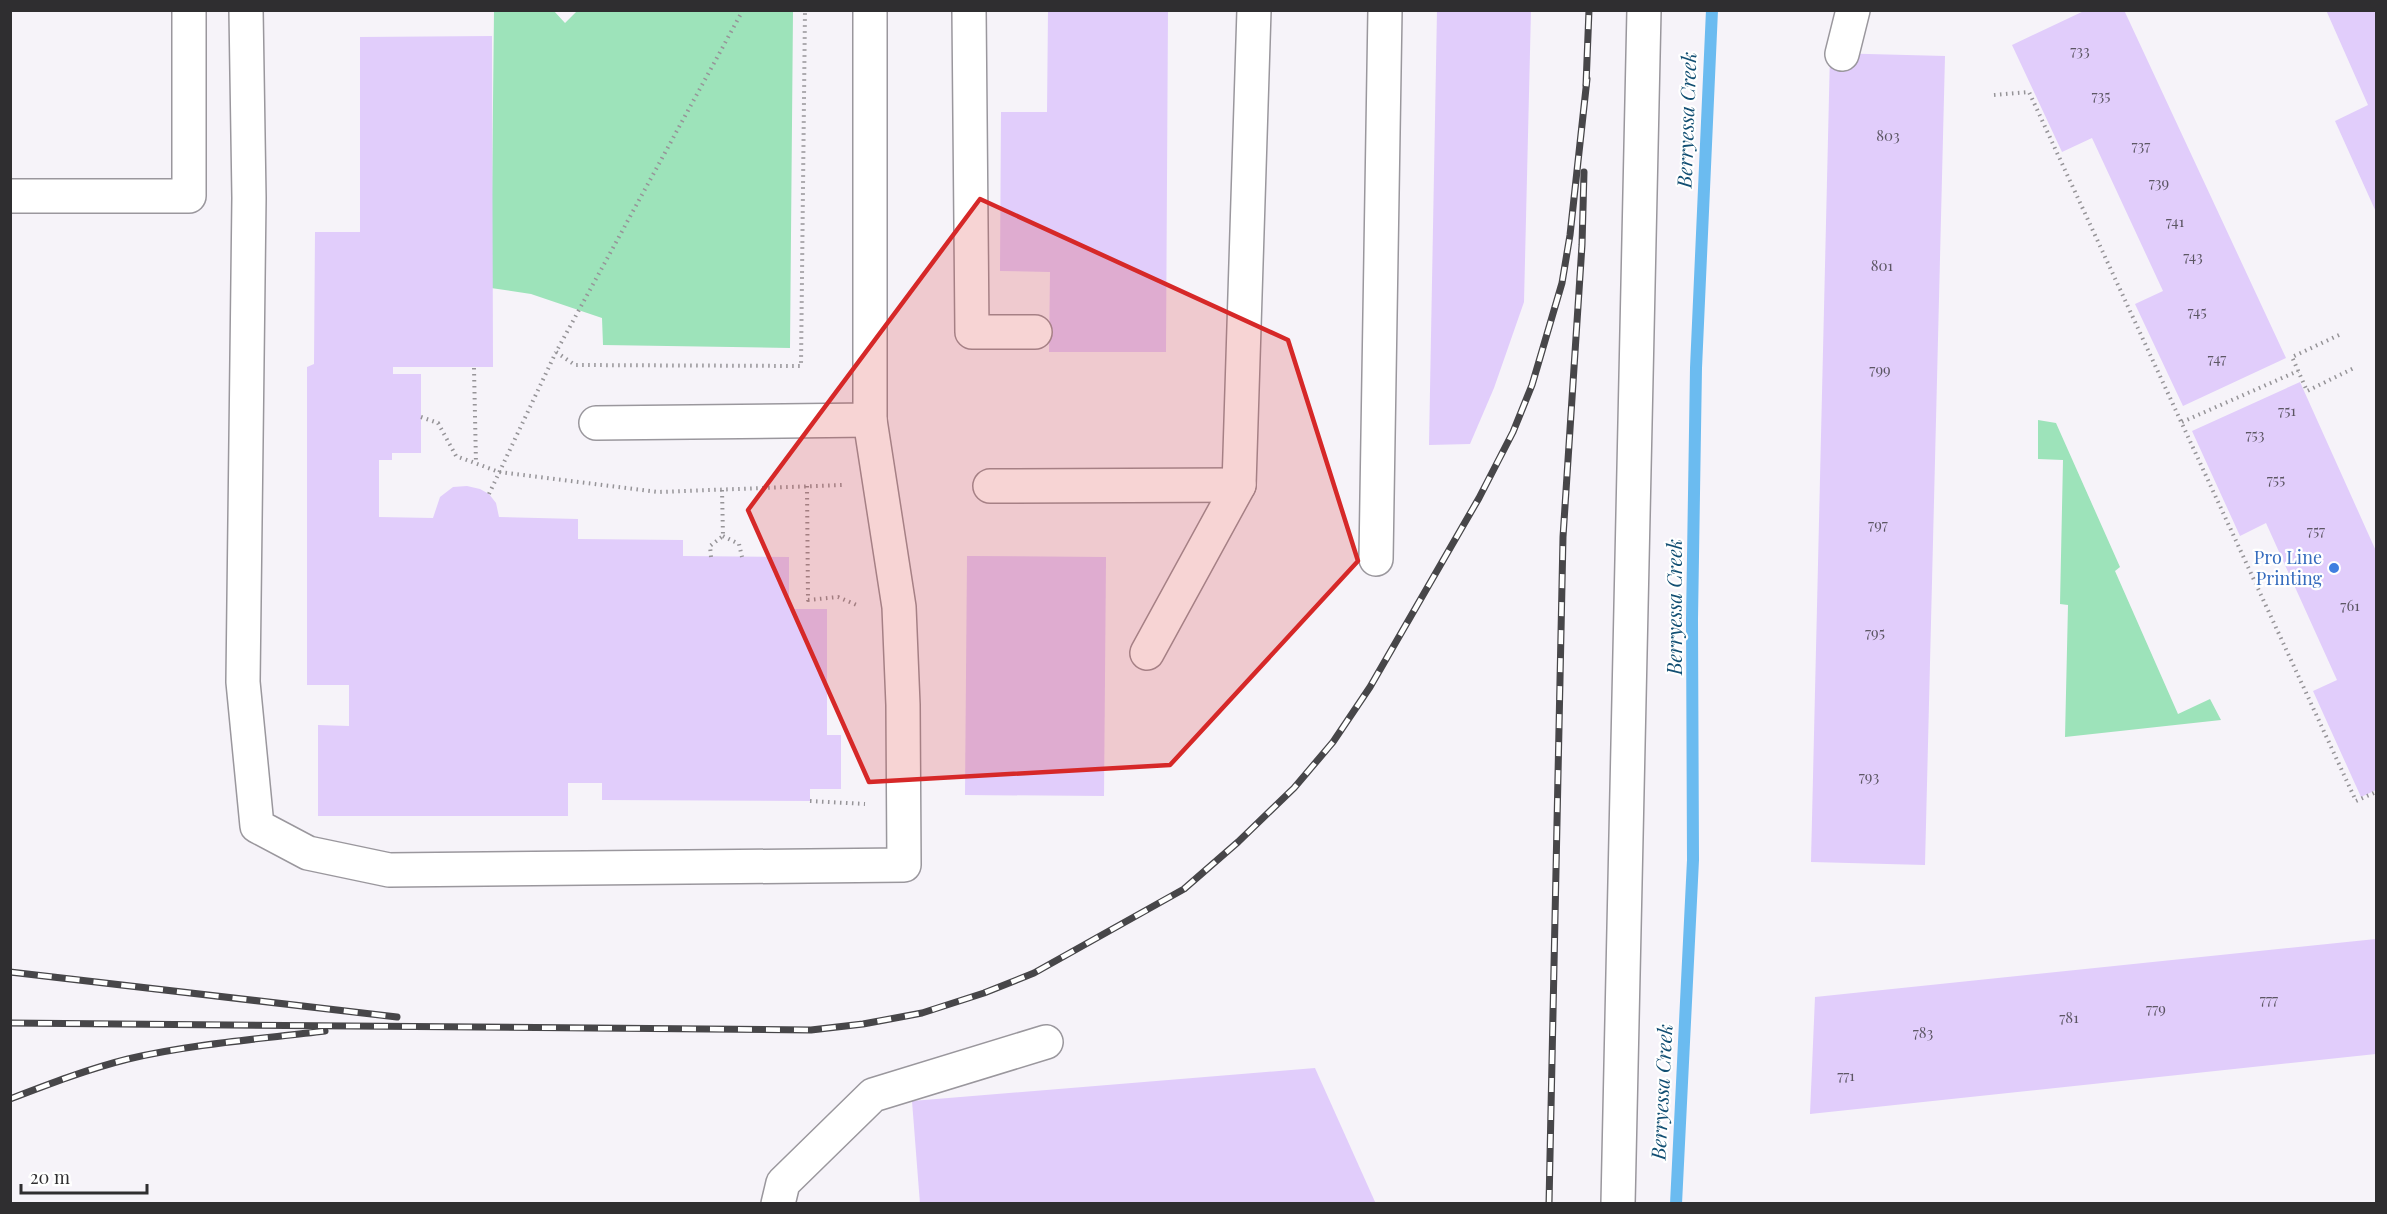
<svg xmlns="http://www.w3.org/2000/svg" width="2387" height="1214" font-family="'Playfair Display',serif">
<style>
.green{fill:#9de3ba}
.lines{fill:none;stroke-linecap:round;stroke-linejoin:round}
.stream{stroke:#6bbbf0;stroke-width:12}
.building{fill:#e1cdfb}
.minor-casing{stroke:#9a979d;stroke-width:36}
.path{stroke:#969498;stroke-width:4;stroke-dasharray:1.5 4.5;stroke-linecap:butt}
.minor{stroke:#fff;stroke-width:33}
.rail-casing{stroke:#474649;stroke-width:7}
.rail{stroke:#fff;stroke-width:4.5;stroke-dasharray:14;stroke-linecap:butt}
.marked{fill:#d62828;fill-opacity:0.2;stroke:#d62828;stroke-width:4.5;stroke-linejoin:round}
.shop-dot{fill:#3f7fe0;stroke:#fff;stroke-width:2}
.labels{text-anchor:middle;stroke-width:4.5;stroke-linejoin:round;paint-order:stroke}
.number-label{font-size:15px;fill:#5c5663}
.shop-label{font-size:18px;fill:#366cbe;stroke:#fff;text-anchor:end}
.water-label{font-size:20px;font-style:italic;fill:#114e72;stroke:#fff}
</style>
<rect width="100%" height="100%" fill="#f6f3f9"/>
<g class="green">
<path d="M494 11H554L565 23 577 11H793L790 348 603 345 602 318 531 294 491 288Z"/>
<path d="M2038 420 2056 423 2120 567 2115 571 2178 714 2210 699 2221 720 2065 737 2068 605 2060 604 2063 460 2038 459Z"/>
</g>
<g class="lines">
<path class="stream" d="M1676 1204 1693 860 1692 619 1696 368 1712 10"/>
</g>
<g class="building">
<path d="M1048 10H1168L1166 352H1049L1050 272 1000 271 1001 112H1047Z"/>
<path d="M1437 10H1531L1524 302 1494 388 1470 444 1429 445Z"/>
<path d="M2086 10H2124L2286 358 2183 406 2135 304 2163 291 2092 138 2062 152 2012 45Z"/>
<path d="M2326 10H2376V212L2335 121 2368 105Z"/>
<path d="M492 36 493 367H393V374H421V453H392V460H379V517L433 518 440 497 453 487 467 486 480 489 489 494 496 503 499 517 578 519V539L683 540V556L789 557V609H827V735H841V789H810V801L602 800V783H568V816H318V725L349 726V685H307V367L314 364 315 232H360V37Z"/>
<path d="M1830 53 1945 56 1925 865 1811 862Z"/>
<path d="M2300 382 2376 551V790L2361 797 2313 691 2337 680 2266 523 2240 536 2192 431Z"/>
<path d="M967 556 1106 557 1104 796 965 795Z"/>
<path d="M2376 939V1054L1810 1114 1815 997Z"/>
<path d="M1315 1068 1376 1204H920L912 1101Z"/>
</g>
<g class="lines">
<defs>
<g id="minor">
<path d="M246 10 249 198 243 682 257 826 308 853 389 870 904 865 903 705 899 607 870 420"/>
<path d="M969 10 972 332H1035"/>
<path d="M1842 54 1853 10"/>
<path d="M10 196H189V10"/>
<path d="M596 423 870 420V10"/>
<path d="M990 486 1239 485"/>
<path d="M1376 559 1385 10"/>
<path d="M1147 653 1239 485 1254 10"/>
<path d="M778 1204 783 1183 873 1095 1046 1042"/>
<path d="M1618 1204 1644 10"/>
</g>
</defs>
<use href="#minor" class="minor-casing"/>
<g class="path">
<path d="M743 10 556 352 575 365 801 366 805 10"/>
<path d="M1994 95 2029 92 2356 801 2376 792"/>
<path d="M2339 335 2292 357 2307 391 2354 368"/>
<path d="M474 368 476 464"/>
<path d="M421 417 438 423 456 456 499 472 658 492 842 485"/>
<path d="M2182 422 2298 371"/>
<path d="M807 486 808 600 838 597 859 606"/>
<path d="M489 494 556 352"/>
<path d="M723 536 739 544 742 557"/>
<path d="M711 557 710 546 723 536 722 490"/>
<path d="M810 801 865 804"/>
</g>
<use href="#minor" class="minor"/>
<defs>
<g id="rail">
<path d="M1586 85 1589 10"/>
<path d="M10 972 397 1017"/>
<path d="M10 1023 811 1030 863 1024 922 1013 984 993 1034 973 1184 889 1238 842 1294 788 1333 742 1370 687 1479 498 1513 432 1532 385 1562 283 1570 235 1587 79"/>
<path d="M10 1099C49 1084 88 1069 128 1059 192 1044 260 1039 325 1031"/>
<path d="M1549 1204 1563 537 1582 245 1584 172"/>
</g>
</defs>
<use href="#rail" class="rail-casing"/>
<use href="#rail" class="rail"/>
</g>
<path class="marked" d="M980 199 1288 340 1358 561 1170 765 869 782 748 510Z"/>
<circle class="shop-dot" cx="2334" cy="568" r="6"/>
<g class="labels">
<g class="number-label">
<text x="2080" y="56">733</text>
<text x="2101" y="101">735</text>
<text x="1888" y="141">803</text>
<text x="2141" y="151">737</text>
<text x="2159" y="188">739</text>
<text x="2175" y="227">741</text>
<text x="2193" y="262">743</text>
<text x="1882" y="271">801</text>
<text x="2197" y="317">745</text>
<text x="2217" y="364">747</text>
<text x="1880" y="375">799</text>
<text x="2287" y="416">751</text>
<text x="2255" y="440">753</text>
<text x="2276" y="485">755</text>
<text x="1878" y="530">797</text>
<text x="2316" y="536">757</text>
<text x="2350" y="611">761</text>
<text x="1875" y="638">795</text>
<text x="1869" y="782">793</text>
<text x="2269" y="1005">777</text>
<text x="2156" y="1014">779</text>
<text x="2069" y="1023">781</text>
<text x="1923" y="1038">783</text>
<text x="1846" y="1081">771</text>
</g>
<g class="shop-label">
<text x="2322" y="564">Pro Line<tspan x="2322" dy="21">Printing</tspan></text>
</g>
<g class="water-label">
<text transform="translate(1687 120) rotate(-88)" y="7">Berryessa Creek</text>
<text transform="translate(1675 607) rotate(-90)" y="7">Berryessa Creek</text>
<text transform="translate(1662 1092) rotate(-87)" y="7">Berryessa Creek</text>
</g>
</g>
<rect width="2387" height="1214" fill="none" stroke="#2f2e30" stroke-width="24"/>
<path d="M21 1184v9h126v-9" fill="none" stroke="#2f2e30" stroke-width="3"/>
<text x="30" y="1184" font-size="18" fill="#2f2e30" stroke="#ffffff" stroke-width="4.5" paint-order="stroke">20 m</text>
</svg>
